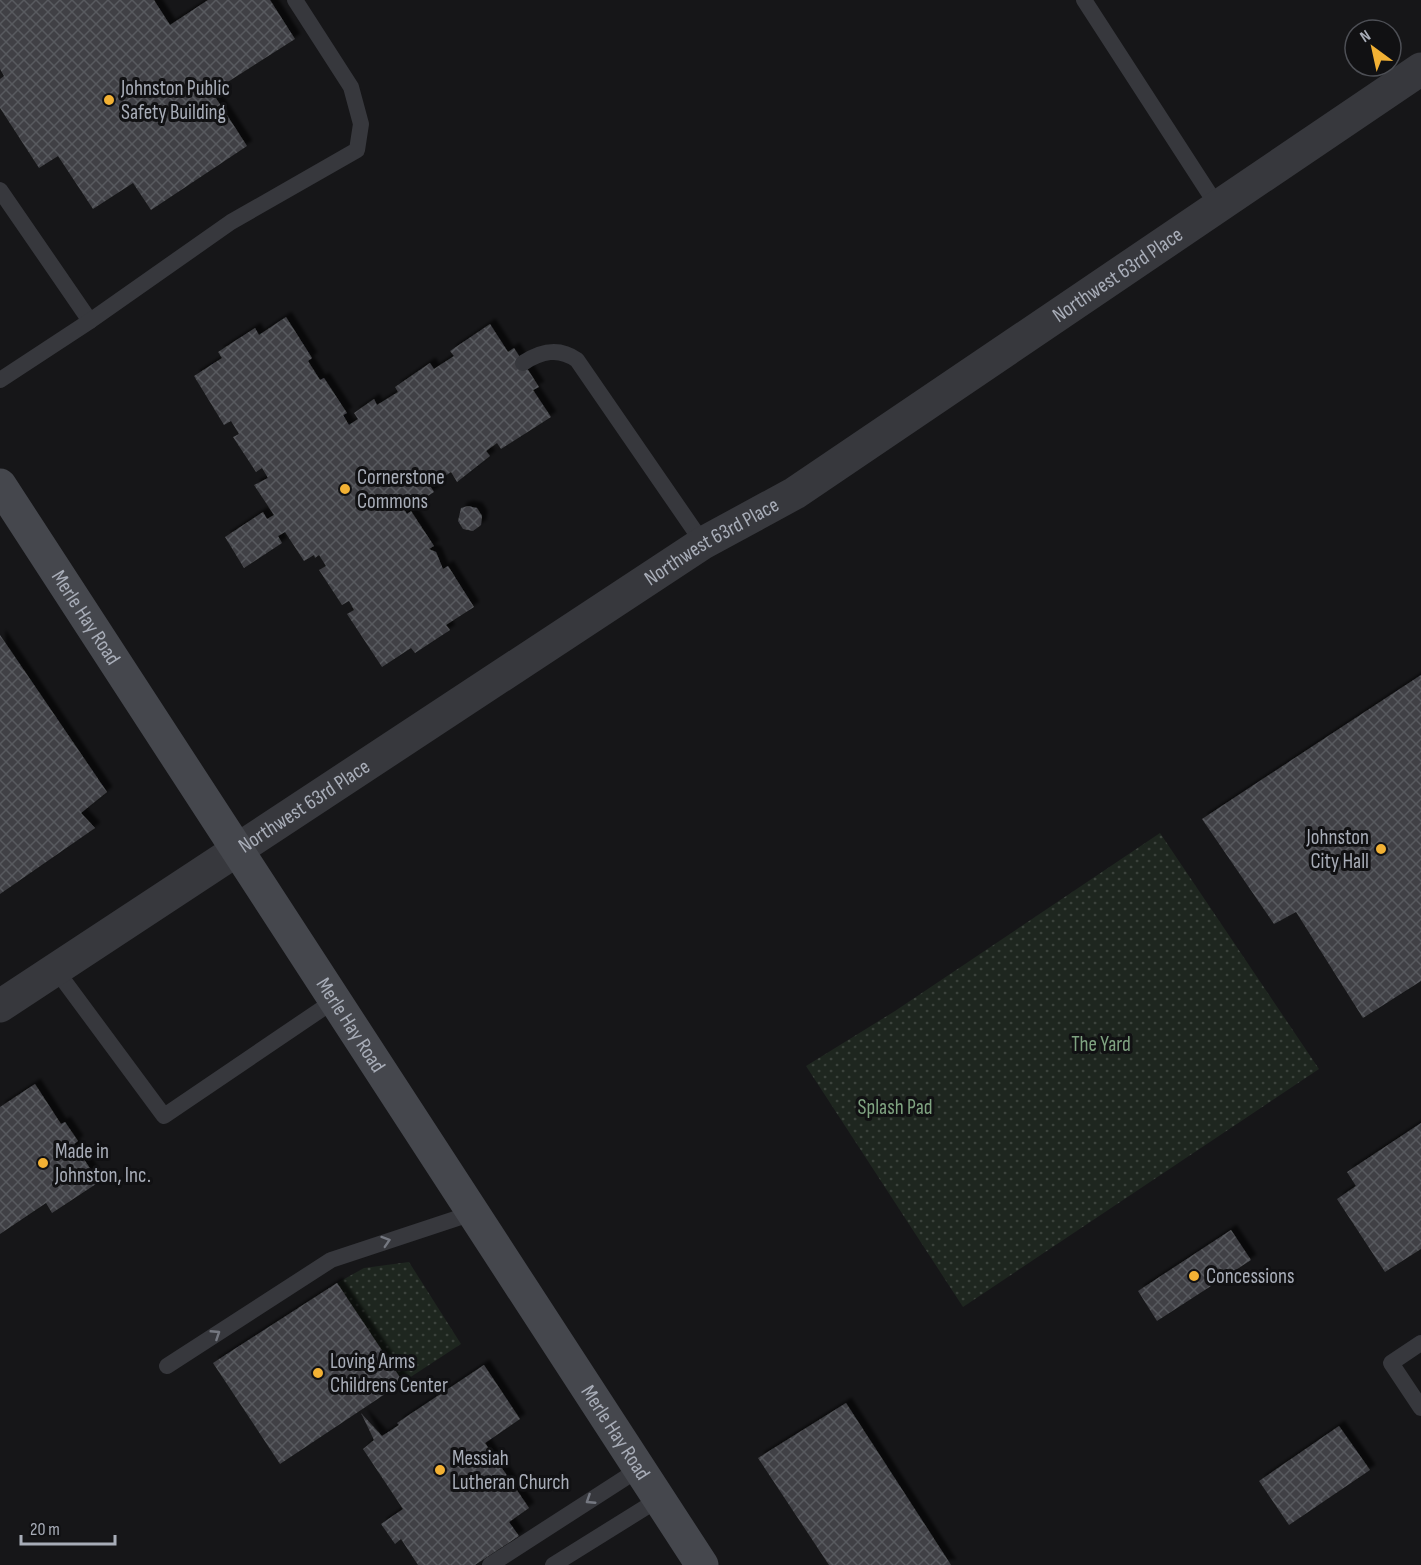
<svg xmlns="http://www.w3.org/2000/svg" width="1421" height="1565" font-family="'Sofia Sans Condensed',sans-serif">
<style>
.park{fill:url(#park-dots)}
.building{fill:url(#building-cross-hatch);filter:url(#shadow)}
.lines{fill:none;stroke-linecap:round;stroke-linejoin:round}
.service{stroke:#37383d;stroke-width:16}
.minor{stroke:#37383d;stroke-width:33}
.secondary{stroke:#45474d;stroke-width:33}
.oneway{stroke:#757881}
.poi-dot{fill:#f2b134;stroke:#111113;stroke-width:2}
.labels{text-anchor:middle;stroke-width:6;stroke-linejoin:round;paint-order:stroke}
.poi-label{font-size:21px;fill:#a8adb8;stroke:#111113;text-anchor:start}
.street-label{font-size:21px;fill:#a8adb8;stroke:#111113}
.park-label{font-size:21px;fill:#7fa381;stroke:#111113}
</style>
<defs>
<pattern id="park-dots" width="8" height="8" patternUnits="userSpaceOnUse" patternTransform="scale(1.5)"><rect width="8" height="8" fill="#1e261f"/><path d="M2 2h.1M6 6h.1" fill="none" stroke="#3c433d" stroke-width="1.8" stroke-linecap="round"/></pattern>
<pattern id="building-cross-hatch" width="8" height="8" patternUnits="userSpaceOnUse" patternTransform="scale(1.5)"><rect width="8" height="8" fill="#404145"/><path d="M0 0l8 8M0 8l8-8" fill="none" stroke="#595a5e"/></pattern>
<filter id="shadow"><feDropShadow dx="5.5" dy="-5.5" stdDeviation="1.5" flood-color="#0009"/></filter>
</defs>
<rect width="100%" height="100%" fill="#161618"/>
<g class="park">
<path d="M1160 833 1319 1069 963 1307 806 1066 895 1011Z"/>
<path d="M409 1262 461 1344 403 1382 337 1283 364 1268Z"/>
</g>
<g class="building">
<path d="M0 0H154L170 25 208 0H270L295 39 212 92 247 146 151 210 133 183 93 209 58 156 39 168 0 108V79L4 76 0 69Z"/>
<path d="M286 317 312 358 308 361 320 380 324 378 347 413 343 415 349 425 358 419 354 413 374 399 377 405 398 392 395 387 430 363 434 369 454 356 450 351 490 324 508 352 514 348 539 387 533 390 551 417 501 449 497 443 486 451 490 456 457 482 451 472 430 486 434 492 414 505 410 498 401 504 407 514 411 511 434 546 429 549 436 552 443 569 448 566 474 607 446 625 450 630 415 653 411 648 382 667 347 614 354 610 349 601 342 605 319 570 326 566 319 555 315 558 314 555 304 561 285 532 278 536 282 543 244 568 225 537 263 512 267 519 274 515 254 485 268 478 262 468 256 472 233 437 239 434 231 421 224 425 194 376 222 358 218 352 255 328 259 335Z"/>
<path d="M468 506 477 508 482 516 481 525 473 531 463 529 458 521 461 508Z"/>
<path d="M0 635 107 792 81 813 95 828 0 894Z"/>
<path d="M1421 675V981L1363 1018 1296 912 1274 924 1202 819Z"/>
<path d="M35 1084 61 1124 65 1122 78 1141 74 1144 99 1182 52 1213 46 1203 0 1234V1107Z"/>
<path d="M1421 1123V1249L1385 1272 1337 1199 1356 1186 1347 1172Z"/>
<path d="M1231 1230 1251 1260 1157 1321 1138 1291Z"/>
<path d="M337 1283 403 1382 280 1464 213 1363Z"/>
<path d="M484 1365 520 1419 485 1443 529 1508 509 1522 519 1536 475 1565H418L401 1539 395 1544 381 1524 403 1509 363 1449 374 1440 361 1413 382 1436 399 1425 397 1423Z"/>
<path d="M846 1403 951 1565H829L758 1458Z"/>
<path d="M1339 1426 1370 1470 1289 1525 1259 1481Z"/>
</g>
<g class="lines">
<g class="service">
<path d="M1084 0 1218 207"/>
<path d="M0 190 90 321"/>
<path d="M523 363C541 351 559 347 577 360L703 543"/>
<path d="M0 380 90 321 231 222 357 150 361 124 351 87 295 0"/>
<path d="M56 970 164 1116 335 1000"/>
<path d="M1421 1343 1391 1363 1421 1408"/>
<path d="M167 1366 331 1260 473 1213"/>
<path d="M490 1565 639 1469"/>
<path d="M553 1565 659 1499"/>
</g>
<path class="minor" id="s1" d="M0 1006 703 543 795 493 1421 69"/>
<path class="secondary" id="s2" d="M0 485 702 1565"/>
</g>
<defs><path id="oneway-chevron" d="M-2-3.5L2.5 0L-2 3.5" fill="none" stroke-width="1.6" stroke-linecap="round" stroke-linejoin="round" transform="scale(1.5)"/></defs>
<g class="oneway">
<use href="#oneway-chevron" transform="translate(386 1241) rotate(-18)"/>
<use href="#oneway-chevron" transform="translate(216 1334) rotate(-33)"/>
<use href="#oneway-chevron" transform="translate(590 1500) rotate(147)"/>
</g>
<g class="poi-dot">
<circle cx="109" cy="100" r="6"/>
<circle cx="345" cy="489" r="6"/>
<circle cx="1381" cy="849" r="6"/>
<circle cx="43" cy="1163" r="6"/>
<circle cx="1194" cy="1276" r="6"/>
<circle cx="318" cy="1373" r="6"/>
<circle cx="440" cy="1470" r="6"/>
</g>
<g class="labels">
<g class="poi-label">
<text x="121" y="95">Johnston Public<tspan x="121" dy="24">Safety Building</tspan></text>
<text x="357" y="484">Cornerstone<tspan x="357" dy="24">Commons</tspan></text>
<text x="1369" y="844" text-anchor="end">Johnston<tspan x="1369" dy="24">City Hall</tspan></text>
<text x="55" y="1158">Made in<tspan x="55" dy="24">Johnston, Inc.</tspan></text>
<text x="1206" y="1283">Concessions</text>
<text x="330" y="1368">Loving Arms<tspan x="330" dy="24">Childrens Center</tspan></text>
<text x="452" y="1465">Messiah<tspan x="452" dy="24">Lutheran Church</tspan></text>
</g>
<g class="street-label">
<text dy="7" stroke="none"><textPath href="#s1" startOffset="1336">Northwest 63rd Place</textPath></text>
<text dy="7" stroke="none"><textPath href="#s1" startOffset="850">Northwest 63rd Place</textPath></text>
<text dy="7" stroke="none"><textPath href="#s2" startOffset="158">Merle Hay Road</textPath></text>
<text dy="7" stroke="none"><textPath href="#s1" startOffset="364">Northwest 63rd Place</textPath></text>
<text dy="7" stroke="none"><textPath href="#s2" startOffset="644">Merle Hay Road</textPath></text>
<text dy="7" stroke="none"><textPath href="#s2" startOffset="1130">Merle Hay Road</textPath></text>
</g>
<g class="park-label">
<text x="1101" y="1051">The Yard</text>
<text x="895" y="1114">Splash Pad</text>
</g>
</g>
<g transform="translate(1373 48) rotate(327)"><circle r="28" fill="#111113" stroke="#4d4f55" stroke-width="1.5"/>
<path d="M0-4.5L10 22L0 15L-10 22Z" fill="#f2b134"/>
<text y="-9" font-size="16" font-weight="bold" text-anchor="middle" fill="#a8adb8">N</text>
</g>
<path d="M21 1535v9h94v-9" fill="none" stroke="#a8adb8" stroke-width="3"/>
<text x="30" y="1535" font-size="18" fill="#a8adb8" stroke="#111113" stroke-width="4.5" paint-order="stroke">20 m</text>
</svg>
